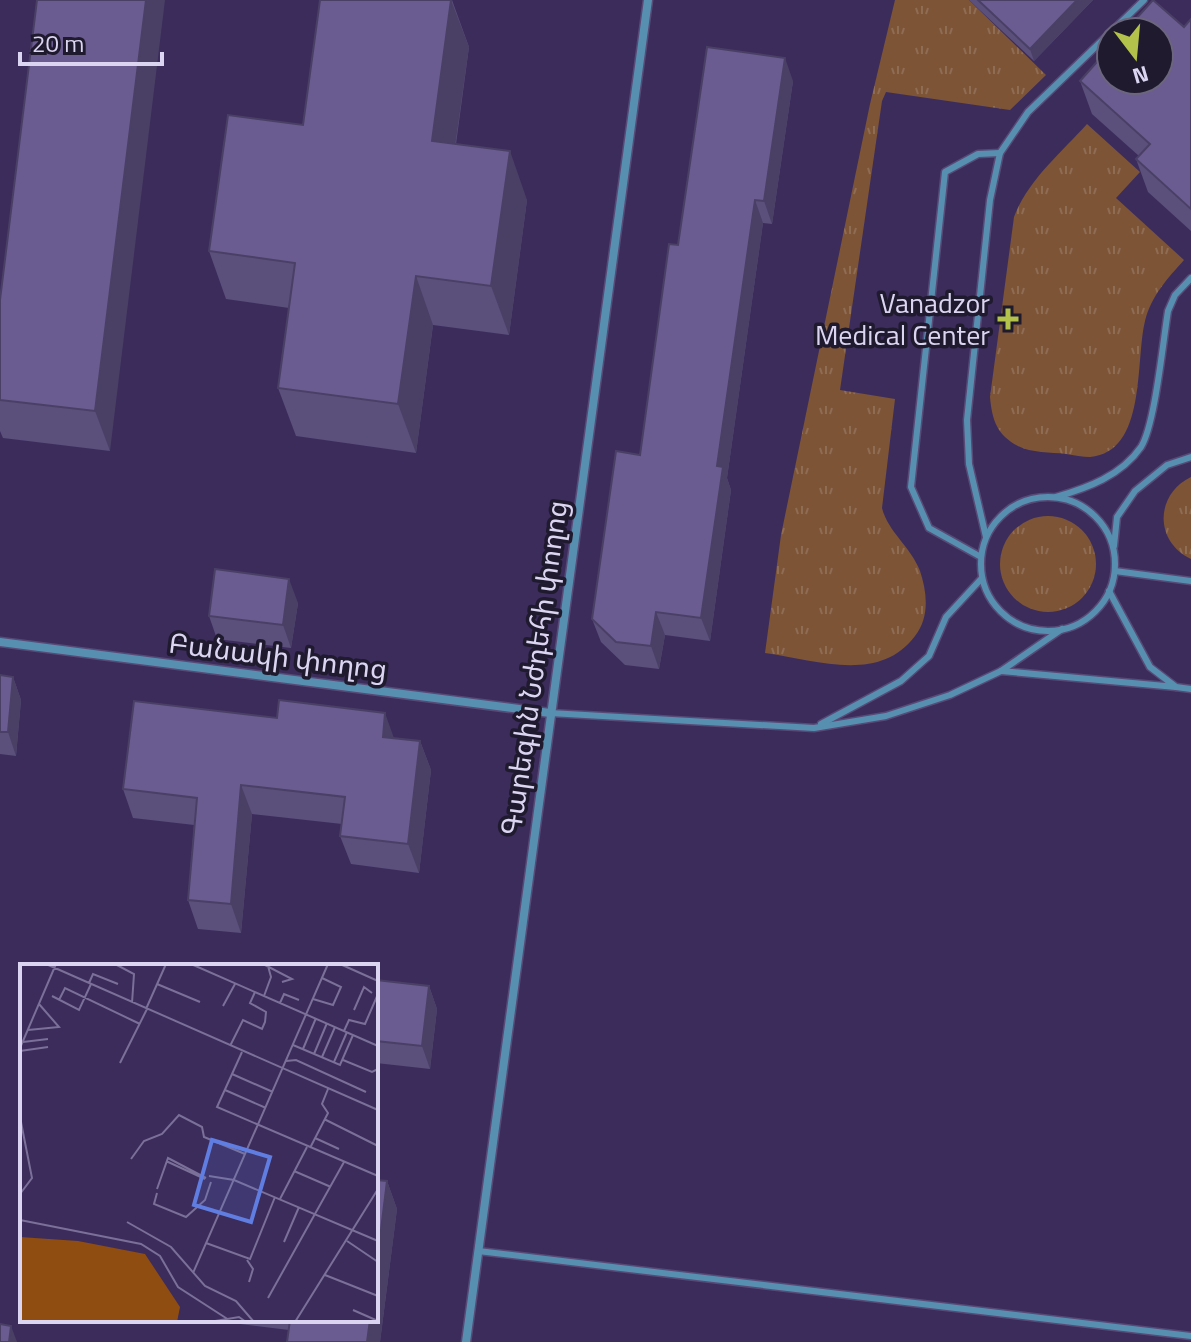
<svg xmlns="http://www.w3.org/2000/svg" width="1191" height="1342" font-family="'Titillium Web','Noto Sans Armenian',sans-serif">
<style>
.grass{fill:url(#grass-tufts)}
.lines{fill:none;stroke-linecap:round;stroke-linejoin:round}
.lane-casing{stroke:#584a77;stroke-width:9}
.street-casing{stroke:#584a77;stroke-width:11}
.lane{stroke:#578fb0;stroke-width:6}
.street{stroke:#578fb0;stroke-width:8}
.wall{fill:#5b4f7c}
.shaded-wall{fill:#4a4065}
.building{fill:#6a5c90;stroke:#4a4065;stroke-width:2}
.poi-dot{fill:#b3c24b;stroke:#201a2f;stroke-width:3}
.labels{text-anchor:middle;stroke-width:7;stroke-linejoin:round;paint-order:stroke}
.poi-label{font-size:28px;fill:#dcd5f2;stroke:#201a2f;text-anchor:end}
.street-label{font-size:28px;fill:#dcd5f2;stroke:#201a2f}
.inset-road{fill:none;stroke:#7b7098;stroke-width:2}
.view{fill:#607de1;fill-opacity:0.15;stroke:#607de1;stroke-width:4}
.inset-edge{fill:none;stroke:#dcd5f2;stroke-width:4}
</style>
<defs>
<pattern id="grass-tufts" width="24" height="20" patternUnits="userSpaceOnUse" patternTransform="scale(2)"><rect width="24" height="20" fill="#7d5436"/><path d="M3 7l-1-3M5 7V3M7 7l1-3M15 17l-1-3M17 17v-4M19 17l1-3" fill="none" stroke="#8f6c54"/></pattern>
</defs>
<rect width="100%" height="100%" fill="#3b2c5c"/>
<g class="grass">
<path d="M895 0H969L1046 75 1010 110 886 92 882 101 840 390 895 399 882 508C888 532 911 547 920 571 927 592 930 617 915 636 879 684 816 660 765 653L781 535 870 104Z"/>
<path d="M1087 124 1140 172 1116 198 1184 260C1168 278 1151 296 1145 321 1135 361 1147 452 1090 457 1083 457 1074 455 1066 454 1051 452 1031 453 1018 446 997 435 992 420 990 397L1014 217C1028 180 1061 153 1087 124Z"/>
<path d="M1191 477V559C1154 542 1155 494 1191 477Z"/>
<circle cx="1048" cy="564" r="48"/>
</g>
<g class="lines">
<defs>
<g id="lane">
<path d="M1056 497C1087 488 1121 476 1141 447 1155 425 1163 341 1168 311L1175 295 1191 278"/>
<circle cx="1048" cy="564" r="67"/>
<path d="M986 537 969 464 967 420 990 200 1000 153 1028 112 1144 0"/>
<path d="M1114 546 1117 517 1135 491 1167 465 1191 457"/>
<path d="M981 557 929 528 911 487 945 172 978 154 1000 153"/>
<path d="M1115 571 1191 581"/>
<path d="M1109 591 1150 667 1176 687 1191 689"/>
<path d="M1001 671 1176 687"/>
<path d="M550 713 814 728 886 716 950 695 1001 671 1062 629"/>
<path d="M821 724 901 681 929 656 946 617 982 578"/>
<path d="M478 1251 1191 1336"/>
</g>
<g id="street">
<path d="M0 642 550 713"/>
<path d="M466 1342 648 0"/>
</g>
</defs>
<use href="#lane" class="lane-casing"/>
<use href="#street" class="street-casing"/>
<use href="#lane" class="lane"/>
<use href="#street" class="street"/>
</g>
<g class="wall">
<path d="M37 0 110 451 3 438 0 431V300Z"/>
<path d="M320 0H452L469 47 456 144 527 200 509 335 433 325 416 453 296 436 278 388 289 308 226 299 209 251 303 125Z"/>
<path d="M969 0H1093L1034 61Z"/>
<path d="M1191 19V231L1148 192 1136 159 1139 156 1092 114 1080 81 1184 27Z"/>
<path d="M793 81 772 224 763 223 727 478 731 490 710 641 665 635 659 669 625 665 601 642 592 619 640 455 678 245Z"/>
<path d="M298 603 291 648 217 639 209 616Z"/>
<path d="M0 675 13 677 21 700 16 756 0 754Z"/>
<path d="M394 738 420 741 431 770 419 873 351 864 340 836 342 824 252 814 241 933 198 929 188 900 194 825 133 818 123 789Z"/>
<path d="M376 980 429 986 437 1009 430 1069 376 1063Z"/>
<path d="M376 1180 387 1181 397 1209 380 1342H287L289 1330 217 1321V1320H376Z"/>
</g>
<g class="shaded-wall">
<path d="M146 0H165L110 451 95 411Z"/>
<path d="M451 0 469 47 449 189 432 141Z"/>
<path d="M1077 0H1093L1034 61 1030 49Z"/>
<path d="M785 58 793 81 772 224 764 201Z"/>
<path d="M510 151 527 200 509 335 491 286Z"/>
<path d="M755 200 763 223 727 478 731 490 710 641 701 618 717 466Z"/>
<path d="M416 276 433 325 416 453 398 404Z"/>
<path d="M289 579 298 603 291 648 283 625Z"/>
<path d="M656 612 665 635 659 669 651 646Z"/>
<path d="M13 677 21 700 16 756 8 732Z"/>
<path d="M385 713 395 741 383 737Z"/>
<path d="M420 741 431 770 419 873 408 844Z"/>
<path d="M241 785 252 814 241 933 231 904Z"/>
<path d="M429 986 437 1009 430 1069 422 1046Z"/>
<path d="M387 1181 397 1209 380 1342H367L370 1320H376V1270Z"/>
<path d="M11 1326 17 1342H9Z"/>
</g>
<g class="building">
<path d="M37 0H146L95 411 0 400V300Z"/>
<path d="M320 0H451L432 141 510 151 491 286 416 276 398 404 278 388 295 263 209 251 228 115 303 125Z"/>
<path d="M978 0H1077L1030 49Z"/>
<path d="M1153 0 1184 27 1191 19V209L1136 159 1150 144 1080 81 1111 46V80H1159V32H1124Z"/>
<path d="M707 47 785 58 764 201 755 200 717 466 723 467 701 618 656 612 651 646 616 642 592 619 616 451 640 455 669 244 678 245Z"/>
<path d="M215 569 289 579 283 625 209 616Z"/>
<path d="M0 675 13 677 8 732H0Z"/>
<path d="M279 700 385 713 383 737 420 741 408 844 340 836 345 797 241 785 231 904 188 900 197 798 123 789 134 701 277 718Z"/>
<path d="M376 980 429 986 422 1046 376 1041Z"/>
<path d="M376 1180 387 1181 376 1270Z"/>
<path d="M290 1320H370L367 1342H287Z"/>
<path d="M0 1324 11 1326 9 1342H0Z"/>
</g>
<path class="poi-dot" d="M1004 307h8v8h8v8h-8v8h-8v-8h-8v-8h8z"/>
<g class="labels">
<g class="poi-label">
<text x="990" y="313">Vanadzor<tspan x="990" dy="32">Medical Center</tspan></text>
</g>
<g class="street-label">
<text transform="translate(278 656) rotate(7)" y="10">Բանակի փողոց</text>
<text transform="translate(534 668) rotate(-82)" y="10">Գարեգին Նժդեհի փողոց</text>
</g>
</g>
<g transform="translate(20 964)">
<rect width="358" height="358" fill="#3b2c5c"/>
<path d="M0 273 58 277 125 290 160 343 157 358H0Z" fill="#8f4d11"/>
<path class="inset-road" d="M26 0 358 146M95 0 114 10 112 39M171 0 358 82M243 0 272 15 262 18M320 0 358 17M69 19 73 10 98 20M137 20 180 38M32 32 59 46 71 20M244 32 251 13 248 2M293 35 313 41 321 23 302 14M39 36 45 24 120 60M260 39 264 30 279 36M203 42 215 20M126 45 146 0M334 46 344 23 352 29M8 66 39 63 19 40M324 67 329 56 345 60 358 30M3 78 28 75M273 81 320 101 333 71M210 82 223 56 242 65 245 58 246 48 230 39 235 28M0 84 36 0M283 85 296 54M0 87 28 83M222 88 197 143 358 212M294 90 307 59M302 93 315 63M323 96 352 108 358 105M266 97 276 96 346 128M314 98 327 68M100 99 127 45M212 110 253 128M205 126 246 144M0 153 12 214 0 230M304 155 358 182M295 174 319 185M290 184 308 149 302 140 308 125M111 195 124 177 142 170 159 151 182 163 184 173 225 190M146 197 185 215M274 207 311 223M189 212 214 216 358 277M137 225 148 194 186 214M137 229 134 240 166 253 185 236 191 218M260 235 287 183M0 256 121 280 140 292 158 323 209 356M107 258 151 283 185 322 216 337 234 358M327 277 358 298M264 278 279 243M186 279 230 295 255 233M227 296 233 305 229 318M173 309 308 0M305 311 358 332M248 334 324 198M333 346 358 357M189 358 219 353 226 358M275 358 358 225"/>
<path class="view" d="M192 176 250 193 231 258 174 241Z"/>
<rect width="358" height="358" class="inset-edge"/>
</g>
<g transform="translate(1135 56) rotate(164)"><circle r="38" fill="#201a2f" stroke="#6b657d" stroke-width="2"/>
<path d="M0-6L14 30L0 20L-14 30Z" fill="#b3c24b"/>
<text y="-12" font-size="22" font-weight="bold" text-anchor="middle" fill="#dcd5f2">N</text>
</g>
<path d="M20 52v12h142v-12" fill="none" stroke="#dcd5f2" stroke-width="4"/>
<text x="32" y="52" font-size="24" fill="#dcd5f2" stroke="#201a2f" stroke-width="6" paint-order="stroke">20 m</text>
</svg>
